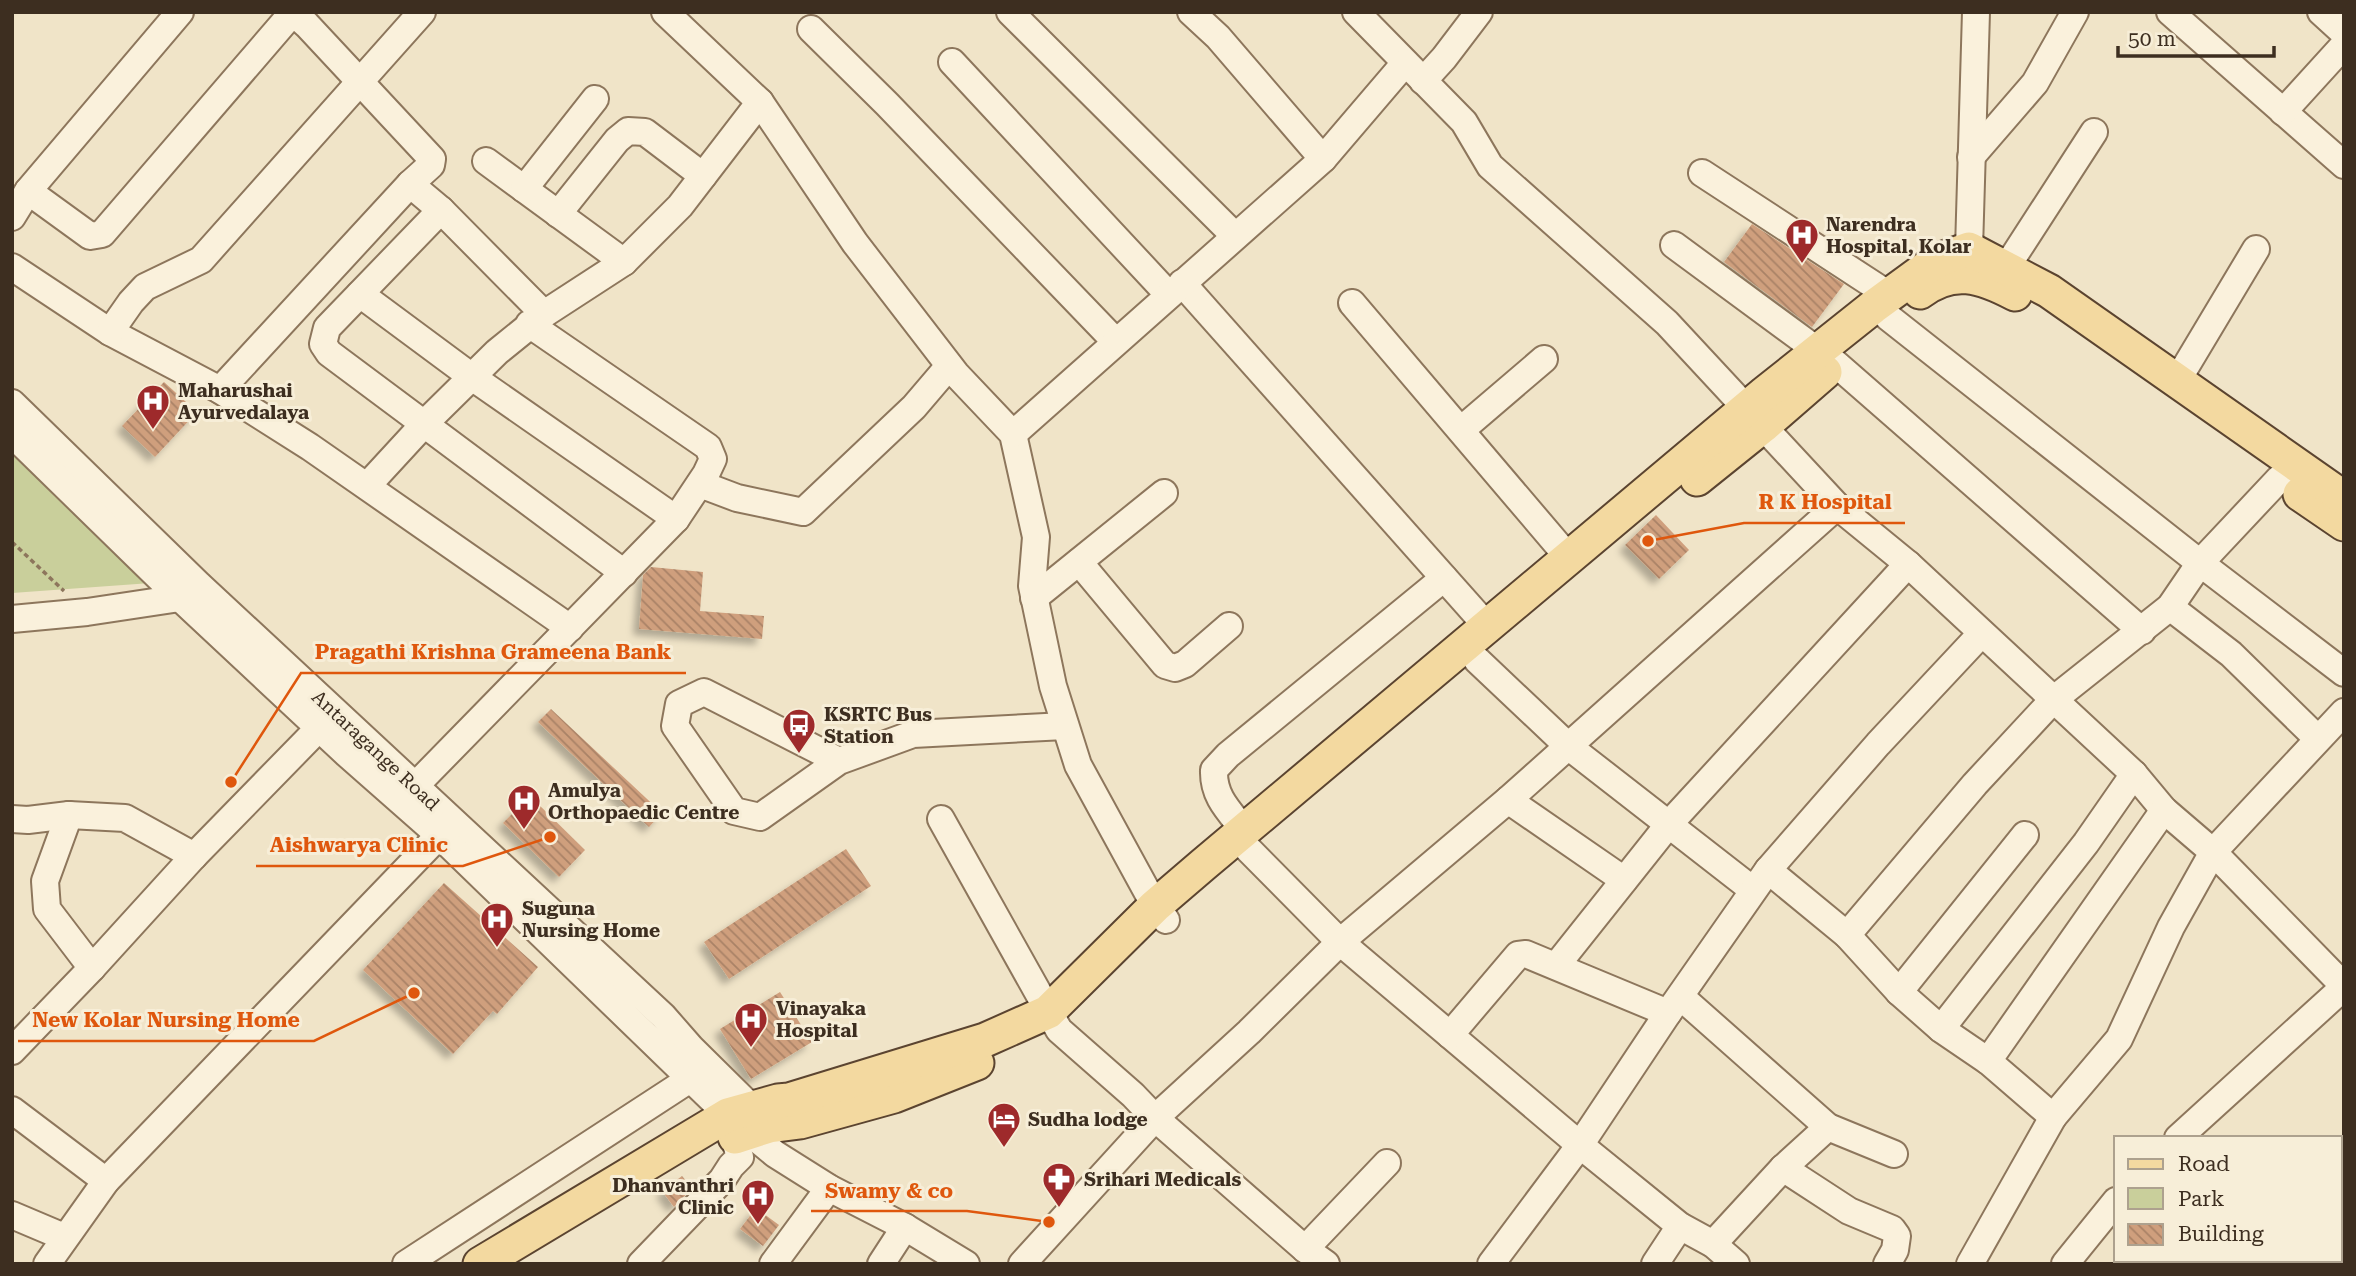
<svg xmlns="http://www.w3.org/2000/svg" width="2356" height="1276" font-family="'Roboto Serif',serif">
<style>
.park{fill:#c9cf9b}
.building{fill:url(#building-back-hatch);filter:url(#shadow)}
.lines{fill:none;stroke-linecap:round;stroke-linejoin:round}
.minor-casing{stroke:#8d765c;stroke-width:30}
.major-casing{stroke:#5b4430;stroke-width:37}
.path{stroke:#8d765c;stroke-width:3.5;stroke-dasharray:5 3.5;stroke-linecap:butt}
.minor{stroke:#faf1dc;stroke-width:26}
.major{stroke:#f3d9a0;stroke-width:33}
.labels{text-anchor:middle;stroke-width:6;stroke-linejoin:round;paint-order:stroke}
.poi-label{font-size:19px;font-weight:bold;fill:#3d2e20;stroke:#f7eed8;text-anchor:start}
.street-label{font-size:19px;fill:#3d2e20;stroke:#f7eed8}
.leader{fill:none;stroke:#df570d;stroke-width:2.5}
.callout-dot{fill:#df570d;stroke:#f7eed8;stroke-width:2.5}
.callout-label{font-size:21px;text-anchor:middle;font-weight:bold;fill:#df570d;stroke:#f7eed8;stroke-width:6;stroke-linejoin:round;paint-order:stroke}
</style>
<defs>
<pattern id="building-back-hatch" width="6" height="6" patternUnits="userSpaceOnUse" patternTransform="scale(1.75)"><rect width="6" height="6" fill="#cf9f7d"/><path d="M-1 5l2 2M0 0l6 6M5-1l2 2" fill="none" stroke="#a98266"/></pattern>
<filter id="shadow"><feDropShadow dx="-6" dy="6" stdDeviation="3.5" flood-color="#0004"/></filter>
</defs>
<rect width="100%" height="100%" fill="#f0e4c8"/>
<path class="park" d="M12 453 151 583 12 593Z"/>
<g class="building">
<path d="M1752 224 1844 284 1812 327 1724 262Z"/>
<path d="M164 382 197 412 155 457 122 426Z"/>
<path d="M1656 515 1689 550 1659 579 1625 545Z"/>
<path d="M651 567 703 572 700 611 764 616 762 639 639 629 643 575Z"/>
<path d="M551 709 662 813 649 827 538 722Z"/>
<path d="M530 796 585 850 559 877 503 823Z"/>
<path d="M846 849 871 886 729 979 704 942Z"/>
<path d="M444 883 538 967 497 1014 493 1011 453 1054 363 970Z"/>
<path d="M780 992 812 1042 751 1079 720 1029Z"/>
<path d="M682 1176 692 1188 674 1207 662 1191Z"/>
<path d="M756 1208 779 1225 763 1246 740 1229Z"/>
</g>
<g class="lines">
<defs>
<g id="minor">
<path d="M665 12 760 102 855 243 956 374 1013 434 1036 537 1032 586 1053 686 1078 765 1155 906 1166 920"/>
<path d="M1010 12 1235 236"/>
<path d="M1191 12 1218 37 1323 159"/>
<path d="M1356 12 1464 122 1490 166 1667 323 1837 506 1908 564 2134 774 2164 810 2213 852 2344 986"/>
<path d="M2170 12 2344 165"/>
<path d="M2321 12 2344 33"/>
<path d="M811 29 887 104 1116 342"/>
<path d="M952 62 1169 295"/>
<path d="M1423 81 1444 58 1479 12"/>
<path d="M2283 112 2344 45"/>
<path d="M1971 157 2035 83 2075 12"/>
<path d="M486 161 624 262"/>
<path d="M1702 173 1889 295"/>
<path d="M410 184 441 210 544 314"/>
<path d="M524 189 595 99"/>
<path d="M28 191 90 236 102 234 288 18 297 16 307 25 432 159 431 165 410 184 220 390"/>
<path d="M441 210 327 328 323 344 329 353 624 573"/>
<path d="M558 214 617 140 628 131 645 132 703 176"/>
<path d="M12 217 28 191 180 12"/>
<path d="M1674 245 1818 351"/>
<path d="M1969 249 1976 12"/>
<path d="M12 267 110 332 220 390 310 447 570 628"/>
<path d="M2006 268 2094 132"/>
<path d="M1182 283 1486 625"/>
<path d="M360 294 472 377 676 519"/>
<path d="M1352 303 1569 558"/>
<path d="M1888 317 2200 563 2344 673"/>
<path d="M110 332 131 302 145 287 201 260 422 12"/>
<path d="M1835 363 2142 631"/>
<path d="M2177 381 2256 249"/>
<path d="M12 403 199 585 663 1016 691 1048 764 1120"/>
<path d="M1461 430 1544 359"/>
<path d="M12 434 180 598 347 754 439 835 728 1115 775 1154 829 1188 905 1227 966 1264"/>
<path d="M1013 434 1323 159 1405 63"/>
<path d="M700 484 737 498 803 512 914 407 949 366"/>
<path d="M367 486 425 423 497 352 544 314 624 262 680 206 760 102"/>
<path d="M1079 562 1165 665 1175 668 1185 664 1229 626"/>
<path d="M1034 598 1164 493"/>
<path d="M2170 607 2231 654 2318 739"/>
<path d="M12 619 87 612 180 598 189 592"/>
<path d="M1477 660 1568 746 1753 890"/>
<path d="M839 761 704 692 679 704 675 726 734 811 760 817 839 761 913 734 1065 726"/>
<path d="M415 786 676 519 706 474 713 459 708 447 529 324"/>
<path d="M1508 800 1624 880"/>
<path d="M69 815 45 881 47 909 92 968"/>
<path d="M12 819 28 820 69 815 125 818 194 856"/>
<path d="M941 819 1059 1030 1133 1095 1155 1118 1305 1249 1326 1264"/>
<path d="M1244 830C1228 810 1213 796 1214 770L1228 755 1444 578"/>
<path d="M1248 849 1340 942 1580 1145 1680 1226 1713 1244 1736 1264"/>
<path d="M1768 870 1847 935 1899 992 1941 1029 1988 1061 2053 1117 2119 1039 2171 927 2213 852 2344 712"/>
<path d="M1847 935 1975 784 2053 700 2170 607 2200 563 2279 479"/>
<path d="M1556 966 1669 824 1908 564"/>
<path d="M1899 992 2025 835"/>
<path d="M1681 997 1828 1127 1894 1154"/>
<path d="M1941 1029 2086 843 2134 774"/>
<path d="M1450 1035 1518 955 1526 954 1668 1013"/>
<path d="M12 1051 92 968 194 856 320 727"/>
<path d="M1988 1061 2164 810"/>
<path d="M12 1110 106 1181"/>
<path d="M2178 1138 2344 987"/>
<path d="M1783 1168 1849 1211 1892 1229 1897 1236 1895 1250 1887 1264"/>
<path d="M12 1215 64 1237"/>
<path d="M1713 1244 1783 1168 1828 1127"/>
<path d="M1305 1249 1387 1163"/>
<path d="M47 1264 106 1181 452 822"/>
<path d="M406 1264 690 1079"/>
<path d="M641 1264 722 1180 731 1166 740 1157 734 1137"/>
<path d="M773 1264 829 1188"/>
<path d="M881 1264 905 1227"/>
<path d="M1022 1264 1155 1118 1249 1032 1340 942 1508 800 1837 506"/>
<path d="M1491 1264 1580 1145 1668 1013 1768 870 1878 744 1981 634"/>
<path d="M1655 1264 1680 1226"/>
<path d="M1970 1264 2053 1117"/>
<path d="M2065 1264 2116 1201"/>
<path d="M2326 1264 2332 1260"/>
</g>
<g id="major">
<path d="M1920 292C1953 267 1981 276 2015 294"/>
<path d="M1697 479 1763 426 1825 372"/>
<path d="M2300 494 2344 524"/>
<path d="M735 1137 769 1126 800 1122 894 1096 977 1063"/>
<path d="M480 1264 728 1115 778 1101 789 1100 985 1040 1048 1012 1155 906 1204 864 1765 393 1873 307 1936 261 1969 249 2049 291 2344 498"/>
</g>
</defs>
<use href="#minor" class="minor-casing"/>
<use href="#major" class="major-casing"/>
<path class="path" d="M12 542 64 591"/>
<use href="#minor" class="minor"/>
<use href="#major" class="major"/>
</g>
<defs>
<symbol id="hospital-pin" viewBox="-11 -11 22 30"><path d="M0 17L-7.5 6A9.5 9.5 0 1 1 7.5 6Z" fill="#9e2a2b" stroke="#f7eed8"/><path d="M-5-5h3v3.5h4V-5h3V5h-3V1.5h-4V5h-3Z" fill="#fff"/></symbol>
<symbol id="bus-pin" viewBox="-11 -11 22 30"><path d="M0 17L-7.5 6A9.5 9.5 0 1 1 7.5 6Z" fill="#9e2a2b" stroke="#f7eed8"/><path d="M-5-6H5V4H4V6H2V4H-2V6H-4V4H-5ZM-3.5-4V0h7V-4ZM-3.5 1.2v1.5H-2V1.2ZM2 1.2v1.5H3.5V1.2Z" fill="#fff"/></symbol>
<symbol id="hotel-pin" viewBox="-11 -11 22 30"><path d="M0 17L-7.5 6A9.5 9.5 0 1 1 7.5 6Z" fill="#9e2a2b" stroke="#f7eed8"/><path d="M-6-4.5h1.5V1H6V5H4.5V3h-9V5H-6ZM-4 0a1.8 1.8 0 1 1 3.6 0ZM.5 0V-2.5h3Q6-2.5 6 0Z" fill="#fff"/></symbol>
<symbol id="pharmacy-pin" viewBox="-11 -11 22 30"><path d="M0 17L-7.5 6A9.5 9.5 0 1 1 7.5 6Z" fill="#9e2a2b" stroke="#f7eed8"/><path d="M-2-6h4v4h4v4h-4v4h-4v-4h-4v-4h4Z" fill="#fff"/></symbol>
</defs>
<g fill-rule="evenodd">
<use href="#hospital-pin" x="1783" y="216" width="38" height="52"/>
<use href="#hospital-pin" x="134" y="382" width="38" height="52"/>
<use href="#bus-pin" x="780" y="706" width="38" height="52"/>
<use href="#hospital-pin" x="505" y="782" width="38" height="52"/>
<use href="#hospital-pin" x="478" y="900" width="38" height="52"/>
<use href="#hospital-pin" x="732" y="1000" width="38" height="52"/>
<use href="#hotel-pin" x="985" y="1100" width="38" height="52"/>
<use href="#pharmacy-pin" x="1040" y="1160" width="38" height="52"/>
<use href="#hospital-pin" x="739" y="1177" width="38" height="52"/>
</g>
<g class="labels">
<g class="poi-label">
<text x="1826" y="231">Narendra<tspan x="1826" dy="22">Hospital, Kolar</tspan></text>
<text x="178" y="397">Maharushai<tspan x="178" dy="22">Ayurvedalaya</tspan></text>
<text x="824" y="721">KSRTC Bus<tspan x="824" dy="22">Station</tspan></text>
<text x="548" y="797">Amulya<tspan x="548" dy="22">Orthopaedic Centre</tspan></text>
<text x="522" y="915">Suguna<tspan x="522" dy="22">Nursing Home</tspan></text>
<text x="776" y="1015">Vinayaka<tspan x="776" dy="22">Hospital</tspan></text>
<text x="1028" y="1126">Sudha lodge</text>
<text x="1084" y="1186">Srihari Medicals</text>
<text x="734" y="1192" text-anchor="end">Dhanvanthri<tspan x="734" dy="22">Clinic</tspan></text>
</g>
<g class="street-label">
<text transform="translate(376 750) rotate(43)" y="7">Antaragange Road</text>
</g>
</g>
<path class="leader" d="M1648 541L1744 523H1905M231 782L301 673H686M550 837L463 866H256M414 993L314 1041H18M1049 1222L967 1211H811"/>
<g class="callout-dot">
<circle cx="1648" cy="541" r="7"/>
<circle cx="231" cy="782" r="7"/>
<circle cx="550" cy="837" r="7"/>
<circle cx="414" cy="993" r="7"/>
<circle cx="1049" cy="1222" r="7"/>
</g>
<g class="callout-label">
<text x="1825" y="509">R K Hospital</text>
<text x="493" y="659">Pragathi Krishna Grameena Bank</text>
<text x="359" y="852">Aishwarya Clinic</text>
<text x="166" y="1027">New Kolar Nursing Home</text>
<text x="889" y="1198">Swamy &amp; co</text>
</g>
<rect width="2356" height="1276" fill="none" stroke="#3d2e20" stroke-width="28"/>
<rect x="2114" y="1136" width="228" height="126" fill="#f7eed8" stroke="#ada18e" stroke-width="2"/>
<rect x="2128" y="1159" width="35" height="10" fill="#f3d9a0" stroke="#ada18e" stroke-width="2"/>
<text x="2178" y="1171" font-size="21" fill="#3d2e20">Road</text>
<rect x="2128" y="1188" width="35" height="21" fill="#c9cf9b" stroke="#ada18e" stroke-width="2"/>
<text x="2178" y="1206" font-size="21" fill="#3d2e20">Park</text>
<rect x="2128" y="1224" width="35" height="21" fill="url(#building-back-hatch)" stroke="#ada18e" stroke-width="2"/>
<text x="2178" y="1241" font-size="21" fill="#3d2e20">Building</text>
<path d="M2118 46v10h156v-10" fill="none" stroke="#3d2e20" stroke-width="3.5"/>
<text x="2128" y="46" font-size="21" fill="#3d2e20" stroke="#f7eed8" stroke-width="5" paint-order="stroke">50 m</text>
</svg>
